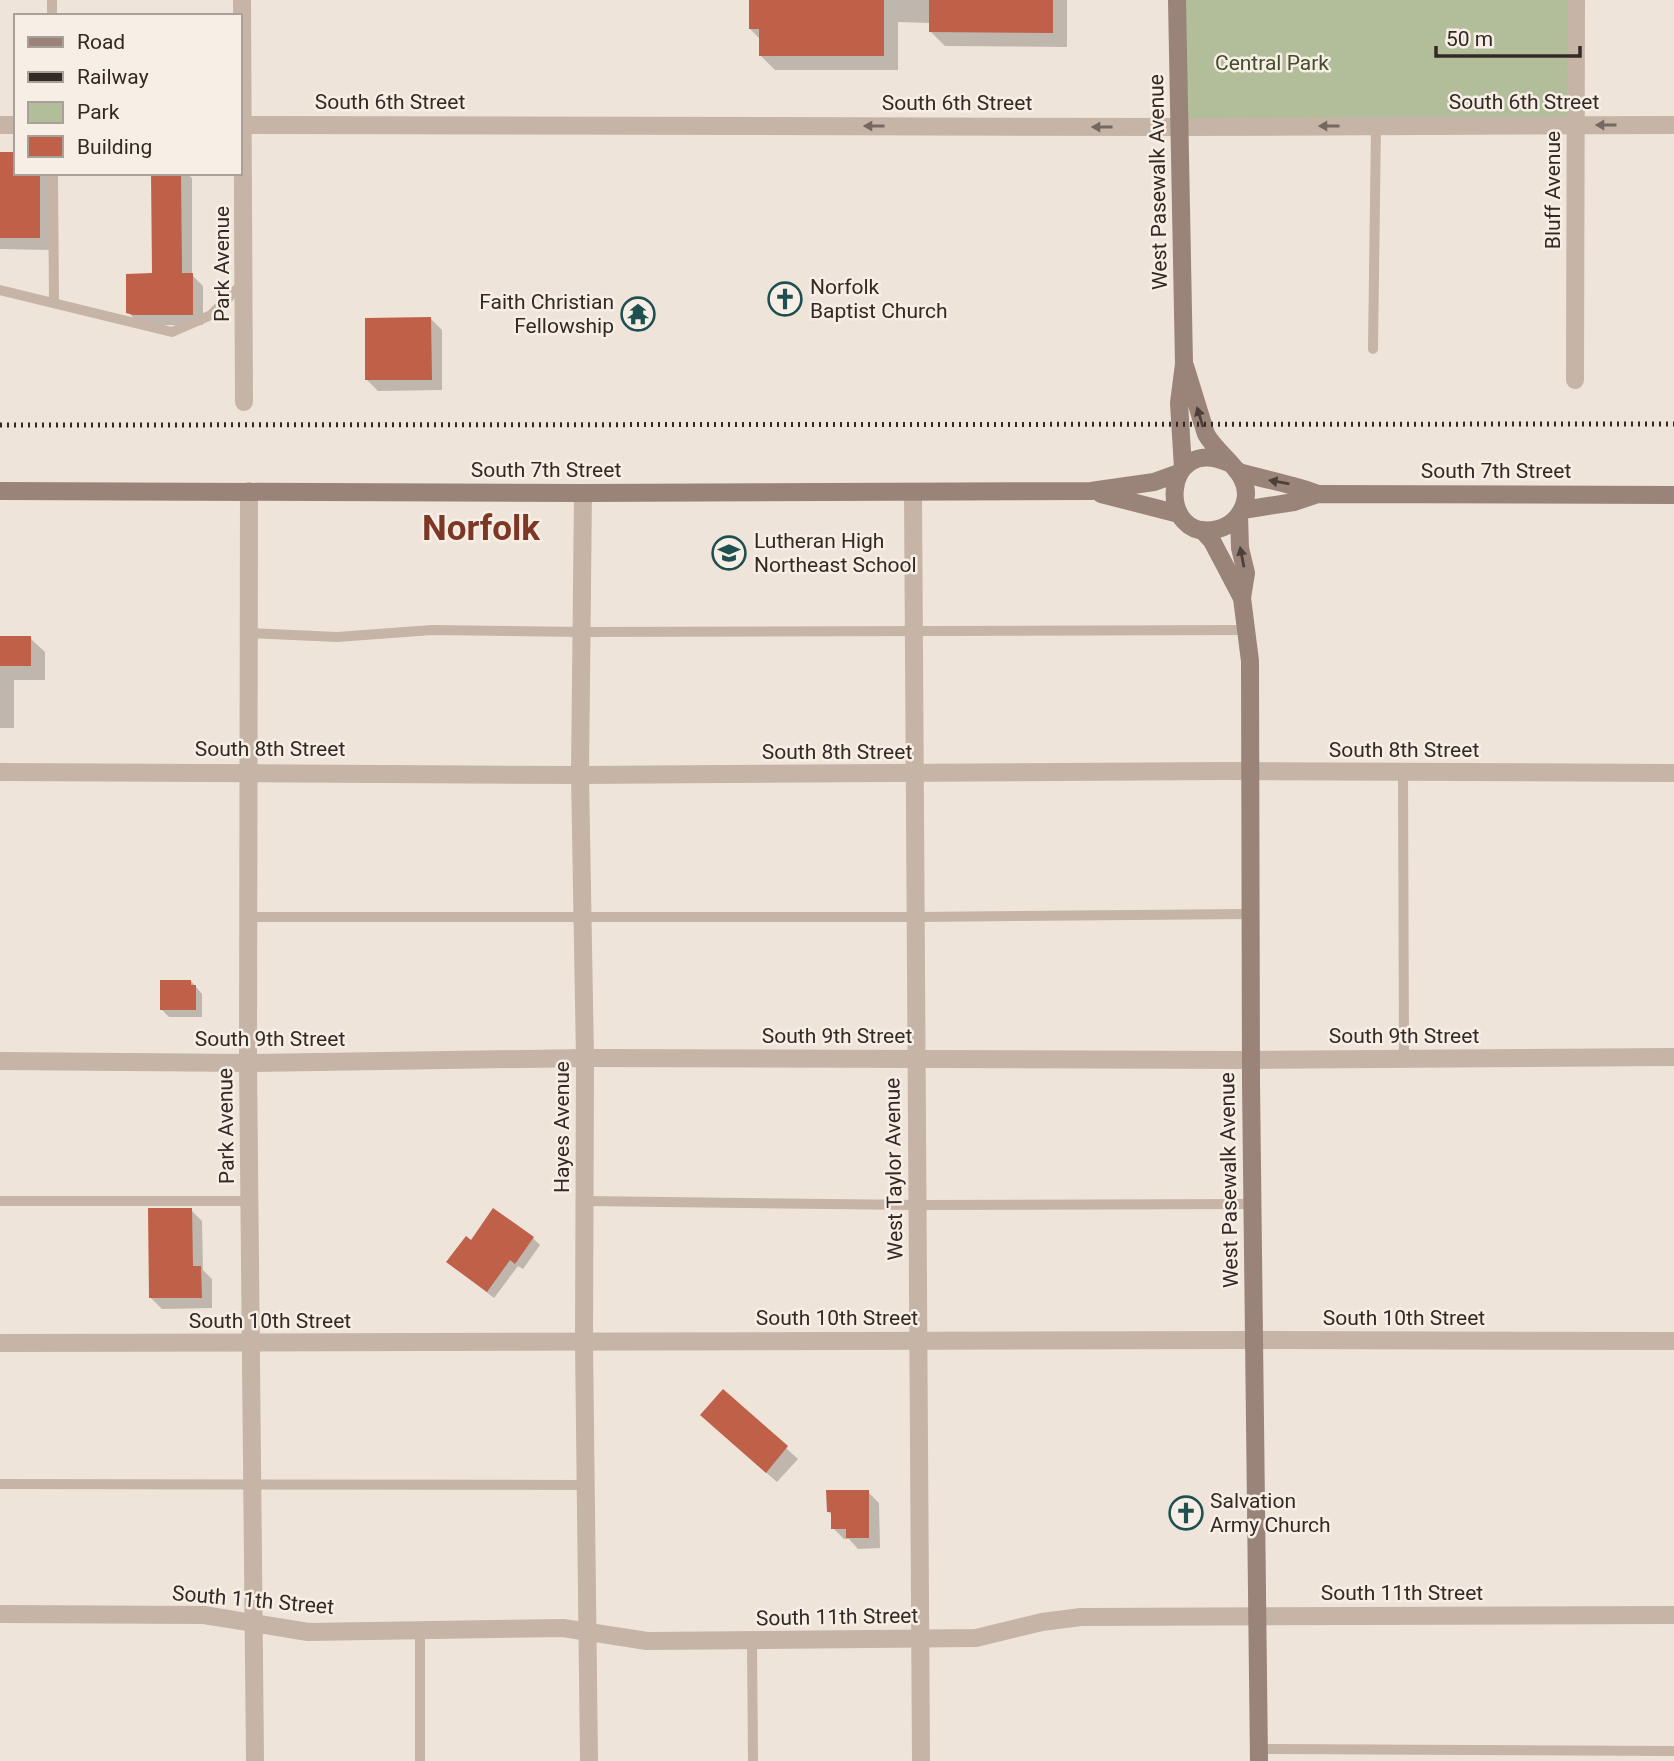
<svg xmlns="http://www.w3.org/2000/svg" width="1674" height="1761" font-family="Roboto,sans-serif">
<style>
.green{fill:#b2bd9a}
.shadow{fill:#0003}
.building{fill:#be6148}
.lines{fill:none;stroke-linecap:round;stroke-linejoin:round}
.lane{stroke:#c6b4a6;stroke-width:10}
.street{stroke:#c6b4a6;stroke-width:18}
.secondary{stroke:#9a8378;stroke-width:18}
.rail{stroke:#332a26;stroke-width:5;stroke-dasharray:2 5;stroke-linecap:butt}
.oneway{fill:#756860}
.oneway2{fill:#4d403a}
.labels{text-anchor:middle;stroke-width:5;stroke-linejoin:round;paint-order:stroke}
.park-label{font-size:21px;fill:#434f2c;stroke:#f7eee5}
.street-label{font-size:21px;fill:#332a26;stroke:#f7eee5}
.poi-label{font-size:21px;fill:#332a26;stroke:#f7eee5;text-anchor:start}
.town-label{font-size:35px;font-weight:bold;fill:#7d3725;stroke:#f7eee5}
</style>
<rect width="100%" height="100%" fill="#efe4d9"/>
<path class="green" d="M1177 0H1576L1577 125 1180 127Z"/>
<g class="shadow">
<path d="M750 0H1067V47L945 46 930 31V23L898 22V70H775L760 55V39L750 29Z"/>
<path d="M0 154 16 173H52V250L0 249Z"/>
<path d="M153 173H187L192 178V275L203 286V325H146L139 324 128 312 154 275Z"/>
<path d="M431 319 442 330V390L378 391 367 380Z"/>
<path d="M0 638H30L45 652V680H14V728H0Z"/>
<path d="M191 981 202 994V1017H169L162 1010Z"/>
<path d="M191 1210 202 1221 203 1270 212 1279V1308L162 1309 151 1298Z"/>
<path d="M533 1238 540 1245 523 1269 518 1266 494 1298 455 1268 471 1242Z"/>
<path d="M723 1391 798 1459 777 1482 713 1426Z"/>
<path d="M868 1492 879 1503 880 1548 858 1549 849 1539H844L833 1528V1516L828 1511Z"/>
</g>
<g class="building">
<path d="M749 0H884V56H759V29H749Z"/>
<path d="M929 0H1053V33L929 32Z"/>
<path d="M0 152H16V173H40V238H0Z"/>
<path d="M151 173H181L182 273H193V315H134L126 313V274L152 273Z"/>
<path d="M431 317 432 380H365V318Z"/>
<rect x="0" y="636" width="31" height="30"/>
<path d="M160 980H191V985H196V1010H160Z"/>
<path d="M148 1208H192L193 1266H201L202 1298H149Z"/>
<path d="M493 1208 534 1237 515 1264 510 1260 487 1292 446 1262 466 1236 471 1240Z"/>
<path d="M723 1389 788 1446 766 1473 700 1415Z"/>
<path d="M826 1490H869V1538H846V1529H831V1512H827Z"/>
</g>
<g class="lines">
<g class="lane">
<path d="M52 0V16"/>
<path d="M53 173 54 303"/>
<path d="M0 290 172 332 211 315 243 283"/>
<path d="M1373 349 1376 126"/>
<path d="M249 633 337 637 432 630 583 632 1247 630"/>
<path d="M1403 773 1404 1058"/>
<path d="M249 917H916L1250 914"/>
<path d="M0 1201H250"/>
<path d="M585 1201 917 1205 1252 1204"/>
<path d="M0 1484 586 1485"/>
<path d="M420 1629V1761"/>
<path d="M752 1641 753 1761"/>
<path d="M1259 1749 1674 1751"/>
</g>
<g class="street">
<path d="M242 0 244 402"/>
<path d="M0 125H16"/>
<path d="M240 125 1180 127 1674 125"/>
<path d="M1575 380 1576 0"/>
<path d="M249 491 248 1063 255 1761"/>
<path d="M583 493 580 775 585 1058 584 1343 589 1761"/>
<path d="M913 493 921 1761"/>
<path d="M0 772 580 775 1226 771 1674 773"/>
<path d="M0 1061 248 1063 585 1058 1251 1060 1674 1057"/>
<path d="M0 1343 1254 1340 1674 1341"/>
<path d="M0 1614 204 1615 308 1632 563 1628 647 1641 976 1638 1042 1622 1081 1617 1674 1615"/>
</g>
<g class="secondary">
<path d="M1177 0 1184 364 1179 403 1183 468"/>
<path d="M1185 366 1206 434C1219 458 1255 474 1244 505 1240 517 1230 526 1218 529 1157 545 1160 432 1229 463"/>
<path d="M1239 472C1266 480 1292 484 1318 494"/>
<path d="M0 491 583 493 1091 491 1154 482 1179 473"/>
<path d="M1101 494 1179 514"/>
<path d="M1243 510 1294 502 1318 494 1674 495"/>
<path d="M1239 515 1240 548 1246 573 1242 598 1250 661 1251 1083 1259 1761"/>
<path d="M1202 530 1212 541 1242 598"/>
</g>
<path class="rail" d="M0 425 1674 424"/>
</g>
<defs><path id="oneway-solid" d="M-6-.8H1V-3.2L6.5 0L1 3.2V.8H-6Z" transform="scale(1.75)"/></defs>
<g class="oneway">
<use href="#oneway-solid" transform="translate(1606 125) rotate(-180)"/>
<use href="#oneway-solid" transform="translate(874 126) rotate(-180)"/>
<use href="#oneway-solid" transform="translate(1329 126) rotate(180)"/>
<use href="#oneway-solid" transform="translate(1102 127) rotate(-180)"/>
</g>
<g class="oneway2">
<use href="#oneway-solid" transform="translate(1200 417) rotate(-107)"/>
<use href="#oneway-solid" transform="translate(1279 482) rotate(-170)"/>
<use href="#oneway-solid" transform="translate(1242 557) rotate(-101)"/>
</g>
<defs>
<symbol id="church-ring" viewBox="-11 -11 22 22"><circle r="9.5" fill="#f7eee5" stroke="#1f5051" stroke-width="1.5"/><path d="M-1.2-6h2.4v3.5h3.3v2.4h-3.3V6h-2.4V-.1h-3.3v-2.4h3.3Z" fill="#1f5051"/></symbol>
<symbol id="temple-ring" viewBox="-11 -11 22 22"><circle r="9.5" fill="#f7eee5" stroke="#1f5051" stroke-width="1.5"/><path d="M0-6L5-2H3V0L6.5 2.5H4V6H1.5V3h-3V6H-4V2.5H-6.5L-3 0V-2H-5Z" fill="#1f5051"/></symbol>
<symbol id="school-ring" viewBox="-11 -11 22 22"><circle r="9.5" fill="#f7eee5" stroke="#1f5051" stroke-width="1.5"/><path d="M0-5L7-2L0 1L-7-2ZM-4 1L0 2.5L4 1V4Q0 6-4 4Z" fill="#1f5051"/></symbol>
</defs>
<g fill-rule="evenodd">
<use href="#church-ring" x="766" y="280" width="38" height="38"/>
<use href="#temple-ring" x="619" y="295" width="38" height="38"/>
<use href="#school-ring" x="710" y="534" width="38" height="38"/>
<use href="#church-ring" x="1167" y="1494" width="38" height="38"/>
</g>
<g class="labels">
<g class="park-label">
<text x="1272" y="70">Central Park</text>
</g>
<g class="street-label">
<text x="390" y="109">South 6th Street</text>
<text x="1524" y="109">South 6th Street</text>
<text x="957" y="110">South 6th Street</text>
<text transform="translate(1158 182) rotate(-91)" y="7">West Pasewalk Avenue</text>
<text transform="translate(1553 190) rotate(-90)" y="7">Bluff Avenue</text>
<text transform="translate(222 264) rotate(-90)" y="7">Park Avenue</text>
<text x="546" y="477">South 7th Street</text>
<text x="1496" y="478">South 7th Street</text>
<text x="270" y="756">South 8th Street</text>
<text x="1404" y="757">South 8th Street</text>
<text x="837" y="759">South 8th Street</text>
<text x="837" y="1043">South 9th Street</text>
<text x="1404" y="1043">South 9th Street</text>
<text x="270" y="1046">South 9th Street</text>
<text transform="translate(226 1126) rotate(-91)" y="7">Park Avenue</text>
<text transform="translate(562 1127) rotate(-90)" y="7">Hayes Avenue</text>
<text transform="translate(894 1169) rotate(-91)" y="7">West Taylor Avenue</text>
<text transform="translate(1229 1180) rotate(-91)" y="7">West Pasewalk Avenue</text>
<text x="837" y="1325">South 10th Street</text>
<text x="1404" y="1325">South 10th Street</text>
<text x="270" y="1328">South 10th Street</text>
<text x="1402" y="1600">South 11th Street</text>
<text transform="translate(253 1600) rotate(5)" y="7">South 11th Street</text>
<text transform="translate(837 1617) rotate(-1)" y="7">South 11th Street</text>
</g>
<g class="poi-label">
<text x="810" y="294">Norfolk<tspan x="810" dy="24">Baptist Church</tspan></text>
<text x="614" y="309" text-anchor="end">Faith Christian<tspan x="614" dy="24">Fellowship</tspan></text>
<text x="754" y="548">Lutheran High<tspan x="754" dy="24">Northeast School</tspan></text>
<text x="1210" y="1508">Salvation<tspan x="1210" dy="24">Army Church</tspan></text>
</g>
<g class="town-label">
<text x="481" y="540">Norfolk</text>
</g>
</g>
<rect x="14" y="14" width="228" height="161" fill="#f7eee5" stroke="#a9a099" stroke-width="2"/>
<rect x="28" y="37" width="35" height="10" fill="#9a8378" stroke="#a9a099" stroke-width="2"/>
<text x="77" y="49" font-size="21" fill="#332a26">Road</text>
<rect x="28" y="72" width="35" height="10" fill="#332a26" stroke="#a9a099" stroke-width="2"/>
<text x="77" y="84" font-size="21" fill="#332a26">Railway</text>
<rect x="28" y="102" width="35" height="21" fill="#b2bd9a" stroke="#a9a099" stroke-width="2"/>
<text x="77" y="119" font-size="21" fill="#332a26">Park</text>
<rect x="28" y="136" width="35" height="21" fill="#be6148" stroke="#a9a099" stroke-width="2"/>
<text x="77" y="154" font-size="21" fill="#332a26">Building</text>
<path d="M1436 46v10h144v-10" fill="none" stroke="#332a26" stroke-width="3.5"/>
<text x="1446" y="46" font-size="21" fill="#332a26" stroke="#f7eee5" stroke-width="5" paint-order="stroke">50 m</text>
</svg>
